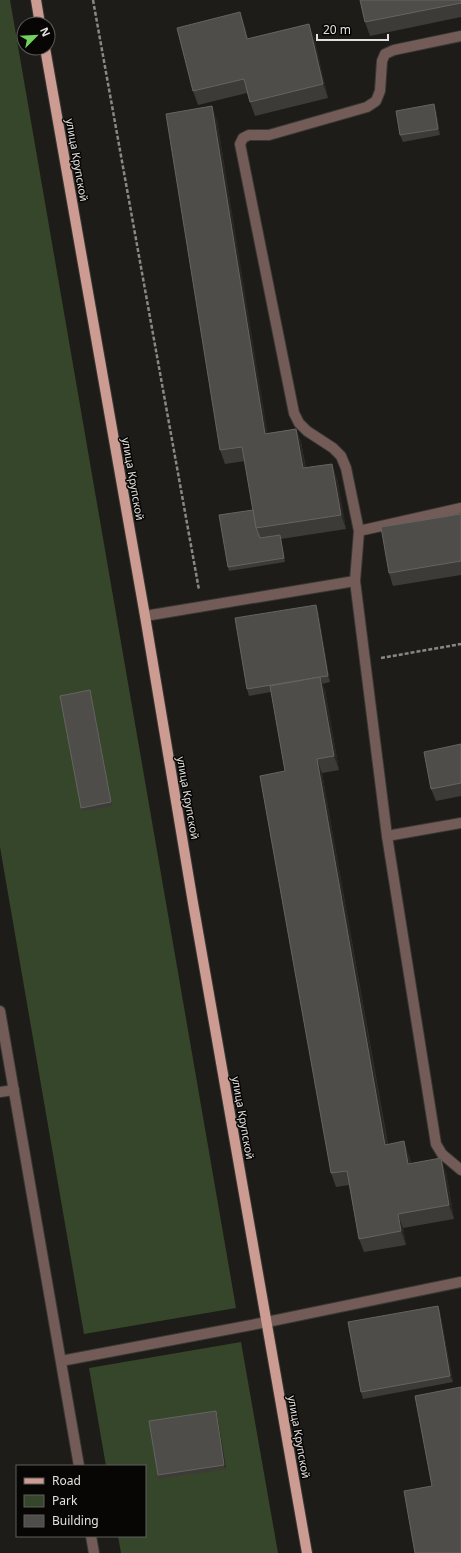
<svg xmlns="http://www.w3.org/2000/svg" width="461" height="1553" font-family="'Noto Sans',sans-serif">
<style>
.green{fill:#36462a}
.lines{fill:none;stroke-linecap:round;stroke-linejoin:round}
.minor-casing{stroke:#3a3834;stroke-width:12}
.major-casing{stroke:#3a3834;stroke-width:12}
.path{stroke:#8a8885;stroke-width:2.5;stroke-dasharray:4 2;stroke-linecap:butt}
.minor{stroke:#735c57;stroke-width:10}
.major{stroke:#cc9c92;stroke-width:10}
.wall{fill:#3d3b38}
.shaded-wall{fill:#292723}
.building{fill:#4f4d4a;stroke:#666461}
.labels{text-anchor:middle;stroke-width:3;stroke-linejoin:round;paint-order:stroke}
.street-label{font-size:11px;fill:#e3e1df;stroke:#070605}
</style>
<rect width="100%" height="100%" fill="#1e1c18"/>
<g class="green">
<path d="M0 0H10L236 1308 84 1334 0 847Z"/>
<path d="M241 1342 278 1553H121L118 1536H145V1466H106L89 1368Z"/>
</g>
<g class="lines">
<defs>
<g id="minor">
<path d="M461 36 394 50 385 54 382 61 380 91 376 101 367 107 269 135H249L243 138 240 144 294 413 299 423 307 431 333 448 341 456 346 468 359 531 355 581 387 836 436 1144 442 1154 461 1170"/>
<path d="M359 531 461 508"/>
<path d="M145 616 355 581"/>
<path d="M387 836 461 823"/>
<path d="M0 1011 79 1466"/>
<path d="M0 1092 14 1090"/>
<path d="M61 1361 267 1322 461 1282"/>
<path d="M91 1536 94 1553"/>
</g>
<g id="major">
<path d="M36 0 40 24"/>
<path d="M45 48 145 616 193 903 307 1553"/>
</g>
</defs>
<use href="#minor" class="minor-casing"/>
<use href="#major" class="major-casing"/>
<g class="path">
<path d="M93 0 199 590"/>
<path d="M381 658 461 644"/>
</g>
<use href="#minor" class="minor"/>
<use href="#major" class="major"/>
</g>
<g class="wall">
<path d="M461 0V17L370 36 365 22Z"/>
<path d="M245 26 248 39 314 37 328 98 255 116 250 102 247 93 198 105 193 91Z"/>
<path d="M436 110 440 135 403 142 400 135Z"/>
<path d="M217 120 267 433 296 429 301 442 306 468 337 478 346 529 281 539 285 562 229 571 228 567 253 510 245 461 225 464 220 450Z"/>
<path d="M461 514V575L393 586 389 573Z"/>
<path d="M316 605 318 611 330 682 322 684 325 690 339 770 322 773 388 1144 409 1155 411 1163 446 1172 454 1219 403 1228 406 1245 364 1252 359 1239 349 1185 336 1187 331 1173 285 771 271 692 249 696 247 689Z"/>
<path d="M91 694 112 806 83 811 81 808Z"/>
<path d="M461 744V796L436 801 431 789Z"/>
<path d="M438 1306 440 1312 453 1382 363 1399 361 1392Z"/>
<path d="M217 1414 226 1469 159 1479 158 1475Z"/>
</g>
<g class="shaded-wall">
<path d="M240 12 245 26 252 53 247 39Z"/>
<path d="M309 24 314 37 328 98 323 84Z"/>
<path d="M434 104 436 110 440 135 438 129Z"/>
<path d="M212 106 217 120 270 447 265 434Z"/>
<path d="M296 429 301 442 308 482 303 468Z"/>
<path d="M332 464 337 478 346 529 341 515Z"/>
<path d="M316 605 318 611 330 682 328 676Z"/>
<path d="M320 677 325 690 339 770 334 756Z"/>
<path d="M90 690 91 694 112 806 111 802Z"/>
<path d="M317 759 322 773 390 1158 385 1145Z"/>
<path d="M404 1141 409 1155 413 1178 408 1164Z"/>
<path d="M441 1158 446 1172 454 1219 449 1205Z"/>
<path d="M398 1214 403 1228 406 1245 401 1231Z"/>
<path d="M438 1306 440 1312 453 1382 450 1376Z"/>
<path d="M216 1411 217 1414 226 1469 224 1465Z"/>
</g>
<g class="building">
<path d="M360 0H461V3L365 22Z"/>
<path d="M240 12 247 39 309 24 323 84 250 102 244 79 193 91 177 28Z"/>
<path d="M434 104 438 129 400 135 396 111Z"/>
<path d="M212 106 265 434 296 429 303 468 332 464 341 515 256 528 242 447 220 450 166 114Z"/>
<path d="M253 510 256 528 260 538 280 535 284 558 228 567 219 515Z"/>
<path d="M461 514V561L389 573 381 527Z"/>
<path d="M316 605 328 676 320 677 247 689 235 618Z"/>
<path d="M320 677 334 756 317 759 385 1145 404 1141 408 1164 441 1158 449 1205 398 1214 401 1231 359 1239 347 1171 331 1173 260 776 285 771 270 686Z"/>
<path d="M90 690 111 802 81 808 60 696Z"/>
<path d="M461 744V783L431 789 424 752Z"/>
<path d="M438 1306 450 1376 361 1392 348 1322Z"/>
<path d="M461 1387V1553H415L404 1491 432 1486 415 1396Z"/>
<path d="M216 1411 224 1465 158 1475 149 1421Z"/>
</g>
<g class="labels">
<g class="street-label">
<text transform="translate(77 160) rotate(80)" y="4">улица Крупской</text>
<text transform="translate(133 479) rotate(80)" y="4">улица Крупской</text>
<text transform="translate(188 798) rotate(80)" y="4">улица Крупской</text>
<text transform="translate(243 1118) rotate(80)" y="4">улица Крупской</text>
<text transform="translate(299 1437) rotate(80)" y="4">улица Крупской</text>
</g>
</g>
<rect x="16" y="1465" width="130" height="72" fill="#070605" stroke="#5f5e5c"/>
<rect x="24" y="1478" width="20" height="6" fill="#cc9c92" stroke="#5f5e5c"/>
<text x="52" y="1485" font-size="12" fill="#e3e1df">Road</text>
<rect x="24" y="1495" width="20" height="12" fill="#36462a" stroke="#5f5e5c"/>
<text x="52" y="1505" font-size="12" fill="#e3e1df">Park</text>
<rect x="24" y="1515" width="20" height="12" fill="#4f4d4a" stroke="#5f5e5c"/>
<text x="52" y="1525" font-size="12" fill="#e3e1df">Building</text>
<g transform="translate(36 36) rotate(66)"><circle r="19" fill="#070605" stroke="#5f5e5c"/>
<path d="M0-3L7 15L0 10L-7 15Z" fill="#71d35e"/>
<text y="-6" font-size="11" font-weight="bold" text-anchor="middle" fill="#e3e1df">N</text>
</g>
<path d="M317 34v6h71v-6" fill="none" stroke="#e3e1df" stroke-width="2"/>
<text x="323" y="34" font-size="12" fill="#e3e1df" stroke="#070605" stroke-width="3" paint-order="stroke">20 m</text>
</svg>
